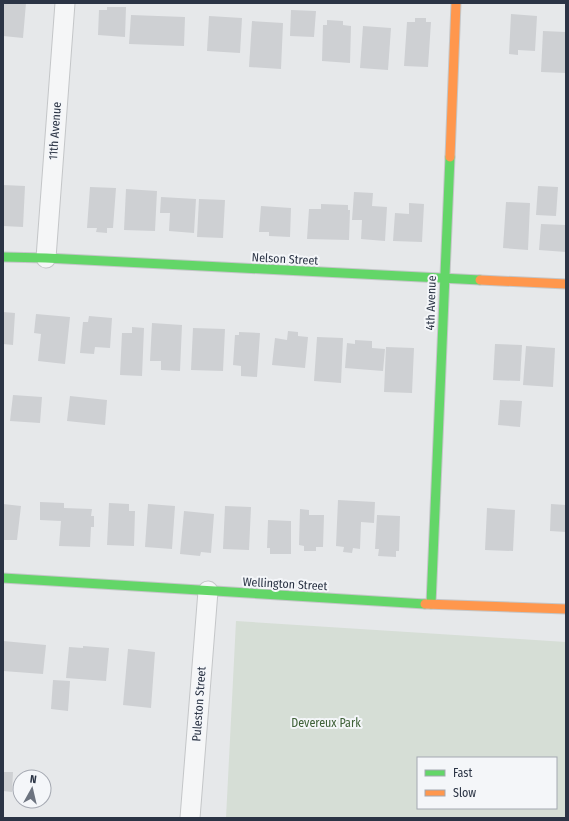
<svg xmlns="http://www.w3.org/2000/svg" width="569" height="821" font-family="'Fira Sans Condensed',sans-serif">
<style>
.green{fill:#d6ded6;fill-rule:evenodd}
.building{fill:#ced0d3}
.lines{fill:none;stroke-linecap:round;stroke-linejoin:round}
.street-casing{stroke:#c4c6c8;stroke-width:21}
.fast-casing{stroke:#c4c6c8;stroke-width:11}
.slow-casing{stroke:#c4c6c8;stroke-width:11}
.street{stroke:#f5f6f7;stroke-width:19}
.fast{stroke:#63d668;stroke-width:9}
.slow{stroke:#ff974d;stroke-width:9}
.labels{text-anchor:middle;stroke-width:4;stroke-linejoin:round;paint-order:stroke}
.street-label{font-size:12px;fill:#2b3445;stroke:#f4f6f9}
.park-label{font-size:12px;fill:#3f6138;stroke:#f4f6f9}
</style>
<rect width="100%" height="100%" fill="#e6e8ea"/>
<path class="green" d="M236 621 566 642V818H226ZM418 758H556V808H418Z"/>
<g class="building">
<path d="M3 3H26L23 38 3 36Z"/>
<path d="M107 7H126L125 37 98 35 99 10H107Z"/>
<path d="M291 10 316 11 314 37 290 36Z"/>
<path d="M511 14 537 16 535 51 518 50V55L509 54Z"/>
<path d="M131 15 185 17 184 46 129 44Z"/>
<path d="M209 16 242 18 240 53 207 51Z"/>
<path d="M415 18H426V22H431L428 67 404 66 407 22H415Z"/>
<path d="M327 20 343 21V25L351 26 350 63 322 61 323 25H327Z"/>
<path d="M252 21 283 23 281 69 249 67Z"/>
<path d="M363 26 391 28 388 70 360 68Z"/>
<path d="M543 31 566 32V73L541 72Z"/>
<path d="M3 185 25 186 23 227 3 226Z"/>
<path d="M538 186 558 187 556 216 536 215Z"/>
<path d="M90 187 116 188 113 228H107V233L96 232 97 228H87Z"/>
<path d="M126 189 157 191 155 231 124 230Z"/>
<path d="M354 192 373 193 372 206 387 207 385 241 361 239 362 220H352Z"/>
<path d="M161 197 196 199 194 233 169 231 170 213H160Z"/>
<path d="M199 199 225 200 223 238 197 237Z"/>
<path d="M506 202 530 203 528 250 503 248Z"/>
<path d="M409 203 424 204 422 242 393 241 395 213 409 214Z"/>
<path d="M321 204 348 205V210H350L349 240 307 239 309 209H321Z"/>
<path d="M261 206 291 208 290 237 269 236V232H259Z"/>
<path d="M541 224 566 225V252L539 250Z"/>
<path d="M3 312 15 313 13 345 3 344Z"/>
<path d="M36 314 70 317 65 364 38 361 41 334 34 333Z"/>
<path d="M89 316 112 318 110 348 95 347 94 354 80 353 83 322H88Z"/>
<path d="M152 323 182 325 180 371 161 370V361H150Z"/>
<path d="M132 327 144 328 142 376 120 375 122 333H132Z"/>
<path d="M193 328 225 329 223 371 191 370Z"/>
<path d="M288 331 298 332V336L308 337 305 368 272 365 275 338 287 340Z"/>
<path d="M239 332 260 333 257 377 241 376V366L233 365 235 335H239Z"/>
<path d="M317 337 343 338 341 383 314 381Z"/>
<path d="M355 340 372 341V348L385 349 383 371 345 368 347 343 355 344Z"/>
<path d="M495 344 522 345 520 381 493 380Z"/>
<path d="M526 346 555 348 553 387 523 385Z"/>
<path d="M386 347 414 348 412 393 384 392Z"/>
<path d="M13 395 42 397 40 423 10 421Z"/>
<path d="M70 396 107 400 105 425 67 421Z"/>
<path d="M500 400 522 401 520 427 498 425Z"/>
<path d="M338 500 375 502 374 523 361 522 360 549 353 548 352 553 343 552 344 547 336 546Z"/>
<path d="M40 502 64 503V508L92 509 91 516H94V527H91L90 547 59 546 61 521 40 520Z"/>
<path d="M109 503 129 504V511H135L134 546 107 545Z"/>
<path d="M3 504 21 506 17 540H3Z"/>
<path d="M148 504 175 506 172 549 145 547Z"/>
<path d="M551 504 566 505V532L550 531Z"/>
<path d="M225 506 251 507 249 550 223 549Z"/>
<path d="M487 508 515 510 513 551 485 550Z"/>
<path d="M300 509 309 510V515H324L323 547H316V551H304V546L299 545Z"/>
<path d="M184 511 214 514 211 553 201 552 200 556 180 554Z"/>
<path d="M377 515 400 516 399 551H396V557L378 556 379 549H375Z"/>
<path d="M268 520 291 521V554H270V548H267Z"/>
<path d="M3 641 46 645 43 674 3 671Z"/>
<path d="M83 646 109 648 106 681 66 678 69 647 83 648Z"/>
<path d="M128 649 155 652 151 708 123 705Z"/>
<path d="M53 680 70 681 68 711 51 709Z"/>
<path d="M3 772H13L12 792 3 791Z"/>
</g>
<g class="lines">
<defs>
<g id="street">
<path d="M46 258 65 3"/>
<path d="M190 818 208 591"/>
</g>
<g id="fast">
<path d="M3 257 46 258 480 280"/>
<path d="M3 578 425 604"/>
<path d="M431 604 450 157"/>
</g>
<g id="slow">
<path d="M450 157 456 3"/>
<path d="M480 280 566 284"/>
<path d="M425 604 566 609"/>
</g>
</defs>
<use href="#street" class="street-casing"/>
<use href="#fast" class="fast-casing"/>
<use href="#slow" class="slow-casing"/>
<use href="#street" class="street"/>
<use href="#fast" class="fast"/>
<use href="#slow" class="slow"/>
</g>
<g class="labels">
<g class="street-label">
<text transform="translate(55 131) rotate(-86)" y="4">11th Avenue</text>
<text transform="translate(285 259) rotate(3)" y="4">Nelson Street</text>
<text transform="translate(431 303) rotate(-88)" y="4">4th Avenue</text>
<text transform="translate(285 584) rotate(3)" y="4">Wellington Street</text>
<text transform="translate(199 704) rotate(-86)" y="4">Puleston Street</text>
</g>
<g class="park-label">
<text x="326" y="727">Devereux Park</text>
</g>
</g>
<rect width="569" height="821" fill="none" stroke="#2b3445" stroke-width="8"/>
<rect x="417" y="757" width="140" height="52" fill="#f4f6f9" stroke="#a4a8b1"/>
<rect x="425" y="770" width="20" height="6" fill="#63d668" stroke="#a4a8b1"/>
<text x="453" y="777" font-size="12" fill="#2b3445">Fast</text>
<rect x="425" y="790" width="20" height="6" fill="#ff974d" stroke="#a4a8b1"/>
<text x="453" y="797" font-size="12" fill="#2b3445">Slow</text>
<g transform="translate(32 789) rotate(8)"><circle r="19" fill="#f4f6f9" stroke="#a4a8b1"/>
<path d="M0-3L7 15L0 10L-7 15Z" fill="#6c737f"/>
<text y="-6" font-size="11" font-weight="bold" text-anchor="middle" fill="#2b3445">N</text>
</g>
</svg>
